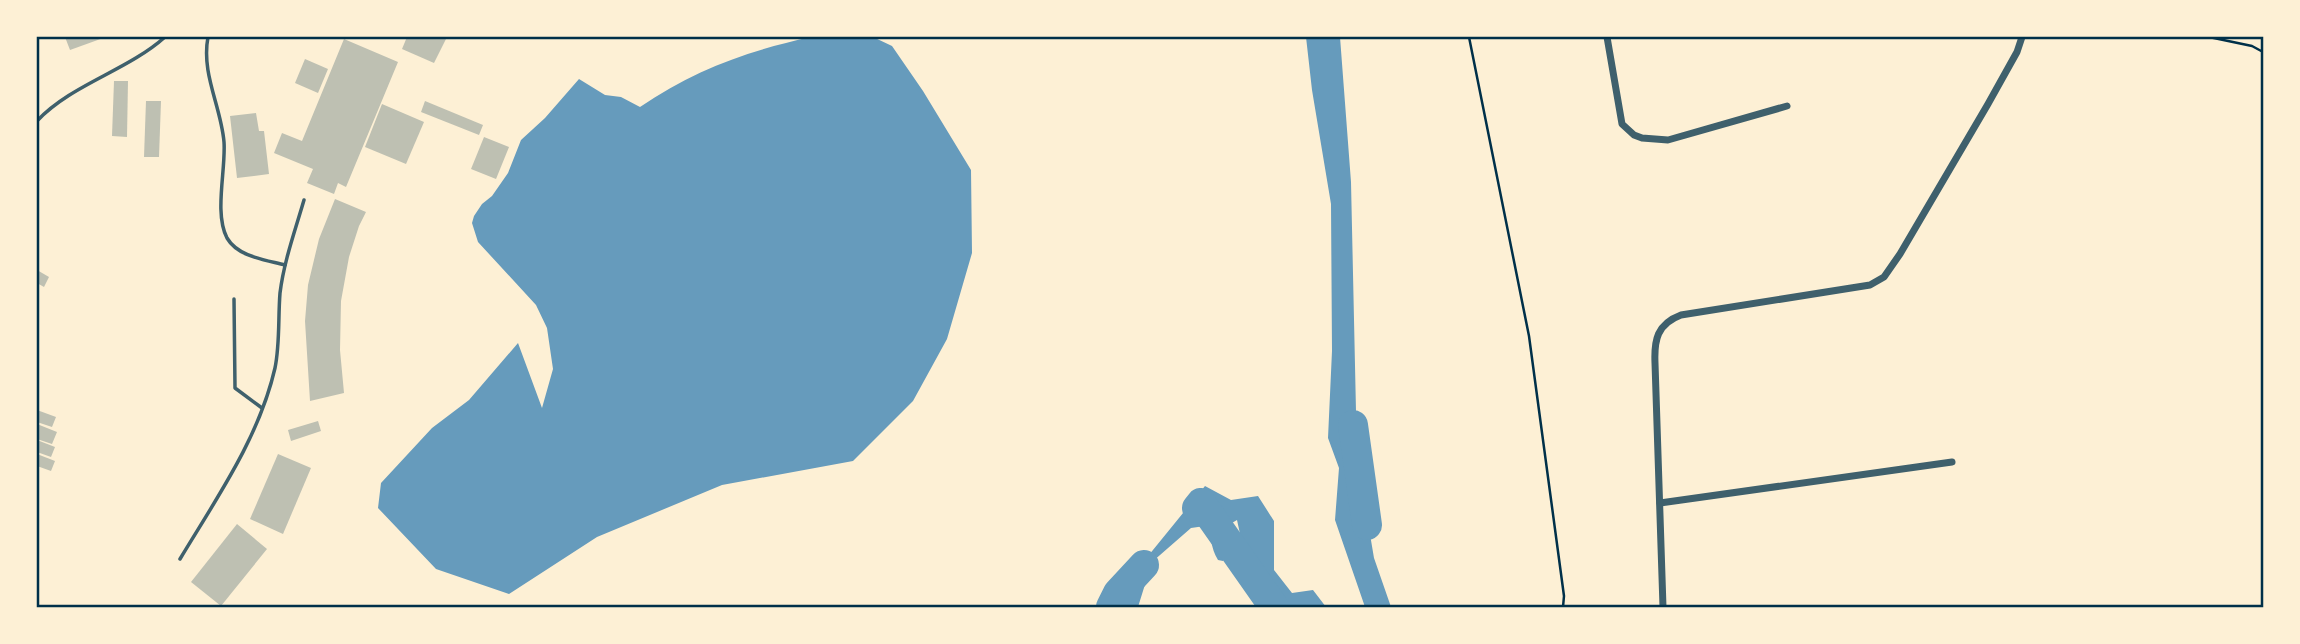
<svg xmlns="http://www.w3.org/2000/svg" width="2300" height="644" font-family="'Source Serif 4',serif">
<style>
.water{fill:#669bbc}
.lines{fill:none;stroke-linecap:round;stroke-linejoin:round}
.river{stroke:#669bbc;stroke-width:30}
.building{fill:#bec0b2}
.path{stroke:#003049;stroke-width:2.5}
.service{stroke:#3f606c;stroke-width:3.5}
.minor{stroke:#3f606c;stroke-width:7}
.neatline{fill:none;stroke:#003049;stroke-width:2.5}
</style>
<rect width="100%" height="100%" fill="#fdf0d5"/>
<g class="water">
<path d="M811 37H873L892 46 923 91 971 170 972 253 947 339 913 401 853 461 722 485 597 537 509 594 436 569 378 508 381 483 432 428 469 400 518 343 542 408 553 369 547 328 536 305 478 242 472 223 474 216 482 204 492 196 508 173 521 140 545 118 579 79 605 95 621 97 640 107C694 70 747 51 811 37Z"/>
<path d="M1306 37H1340L1351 182 1357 457 1374 558 1391 607H1365L1335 520 1339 468 1328 438 1332 351 1331 204 1312 90Z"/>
<path d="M1205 486 1231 500 1258 496 1274 521V570L1292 593 1313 590 1326 607H1267L1256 589 1239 575 1253 566 1245 557 1237 520 1220 530 1217 541 1226 551 1223 561 1218 560C1210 547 1213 538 1205 526L1191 528 1152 562 1138 607H1111L1118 593Z"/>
</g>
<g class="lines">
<g class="river">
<path d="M1353 425 1367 525"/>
<path d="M1197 508 1201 503 1274 607"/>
<path d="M1111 607 1118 593 1144 565"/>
</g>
</g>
<g class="building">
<path d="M65 37H106L70 50Z"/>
<path d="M407 37H447L434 63 402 49Z"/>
<path d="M344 39 398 62 346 187 338 183 334 194 307 183 313 169 274 153 282 133 302 141Z"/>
<path d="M305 59 328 69 318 93 295 83Z"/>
<path d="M114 81H128L127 137 112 136Z"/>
<path d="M146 101H161L159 157H144Z"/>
<path d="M425 101 483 125 479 135 421 112Z"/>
<path d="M382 104 424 122 406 164 365 147Z"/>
<path d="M256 113 259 131H264L269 174 237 178 230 116Z"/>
<path d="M484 137 509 147 496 179 471 169Z"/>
<path d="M335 199 366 212 359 226 349 257 341 301 340 350 344 393 310 401 305 321 308 285 319 239Z"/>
<path d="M37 270 49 277 44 287 37 283Z"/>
<path d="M37 410 56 417 52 427 37 422Z"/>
<path d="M318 421 321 431 291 441 288 430Z"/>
<path d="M37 424 57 432 52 444 37 439Z"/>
<path d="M37 440 55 447 51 457 37 452Z"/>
<path d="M37 454 55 461 51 471 37 466Z"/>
<path d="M278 454 311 468 283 534 250 519Z"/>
<path d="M237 524 267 549 221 606 191 582Z"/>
</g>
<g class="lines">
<g class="path">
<path d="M1469 37 1529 336 1564 596 1563 607"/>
<path d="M2209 37 2252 46 2263 52"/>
</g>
<g class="service">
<path d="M208 37C201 74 221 106 224 142 226 170 214 213 227 238 238 257 266 260 285 265"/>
<path d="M37 121C72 84 127 71 165 37"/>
<path d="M234 299 235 388 262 408"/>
<path d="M180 559C216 499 259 438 275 368 280 344 278 318 280 293 284 261 295 231 304 200"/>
</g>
<g class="minor">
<path d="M1607 37 1622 124 1634 135 1642 138 1668 140 1787 106"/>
<path d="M1660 503 1952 462"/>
<path d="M1663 607 1655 363C1654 340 1657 324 1681 315L1870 285 1884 277 1900 254 1988 104 2017 52 2022 37"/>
</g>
</g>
<rect width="2300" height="644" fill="none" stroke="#fdf0d5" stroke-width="77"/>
<rect x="38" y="38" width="2224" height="568" class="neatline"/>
</svg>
